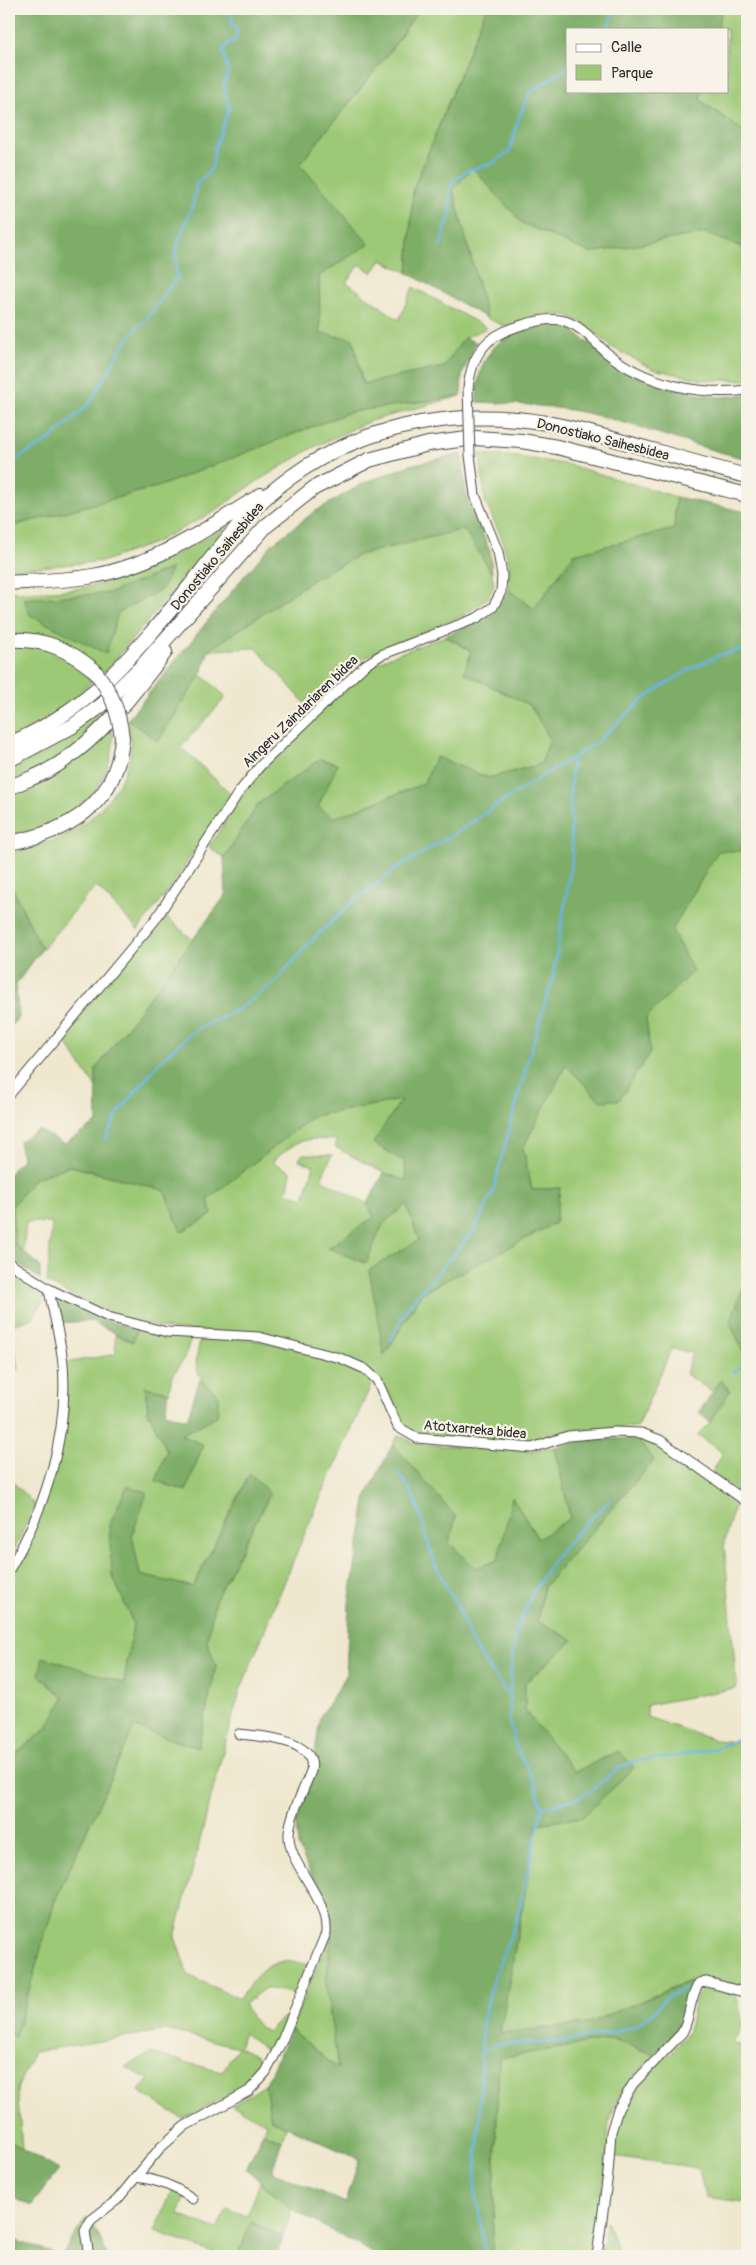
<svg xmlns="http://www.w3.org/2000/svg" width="756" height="2265" font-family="Pangolin,sans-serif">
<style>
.green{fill:#9dc976;stroke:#647a50}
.forest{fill:#7ead67;stroke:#546c49}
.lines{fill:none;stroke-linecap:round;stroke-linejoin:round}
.stream{stroke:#69b5e2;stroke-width:2.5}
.minor-casing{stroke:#484743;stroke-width:11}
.highway-casing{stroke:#484743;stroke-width:16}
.minor{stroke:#fff;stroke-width:9}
.highway{stroke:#fff;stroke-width:14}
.minor-bridge-casing{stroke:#484743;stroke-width:11;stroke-linecap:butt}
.highway-bridge-casing{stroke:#484743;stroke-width:16;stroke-linecap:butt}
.minor-bridge{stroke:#fff;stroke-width:9}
.highway-bridge{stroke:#fff;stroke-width:14}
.labels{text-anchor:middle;stroke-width:4.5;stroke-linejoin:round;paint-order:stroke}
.street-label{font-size:14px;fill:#2b2b2b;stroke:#f7f3e8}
</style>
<rect width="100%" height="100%" fill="#f7f3e8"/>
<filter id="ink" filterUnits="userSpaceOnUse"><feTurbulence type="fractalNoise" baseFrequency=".02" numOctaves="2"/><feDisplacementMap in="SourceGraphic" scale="10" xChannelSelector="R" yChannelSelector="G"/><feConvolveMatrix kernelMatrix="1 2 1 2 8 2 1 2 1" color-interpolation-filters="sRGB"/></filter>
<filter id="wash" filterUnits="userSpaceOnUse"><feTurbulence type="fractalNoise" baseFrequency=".0096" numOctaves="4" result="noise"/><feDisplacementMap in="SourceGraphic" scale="20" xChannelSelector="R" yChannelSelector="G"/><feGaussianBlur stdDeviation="1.12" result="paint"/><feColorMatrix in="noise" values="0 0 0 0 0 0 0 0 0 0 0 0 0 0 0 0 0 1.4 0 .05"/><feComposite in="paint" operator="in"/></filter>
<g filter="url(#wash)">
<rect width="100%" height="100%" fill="#efe7ce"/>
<g class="green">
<path d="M419 9H486L413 190 408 273 381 260 372 273 360 264 346 282 399 320 413 287 487 328 464 338 444 367 363 384 353 340 320 334 319 276 300 164 391 50Z"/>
<path d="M722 9H747V134L700 100 702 91H727V29H717Z"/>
<path d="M472 166 522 223 590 253 705 233 747 249V380H703L653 369 611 347 585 324 566 315H540L504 326 487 318 453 189Z"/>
<path d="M461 396 370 421 314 447 259 480 212 513 154 543 104 561 9 570V527L160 486 350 412Z"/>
<path d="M480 454 520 457 570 465 676 497 674 529 574 554 534 609 509 590V564L502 539 485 501Z"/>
<path d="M228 525 110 666 79 693 113 732C113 739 113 748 111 755 101 804 54 828 9 835V592C32 591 58 592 81 588 136 578 181 553 228 525Z"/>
<path d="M464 529 492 573 494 586 488 598 463 616 379 650 356 663 310 709 256 648 209 650 317 577 359 555Z"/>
<path d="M445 636 471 651 465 673 531 706 550 739 541 764 489 778 436 757 423 784 334 818 317 807 259 803 224 858 209 847 254 776 362 671 387 658Z"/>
<path d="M201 674 226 697 181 747 231 794 173 884 138 930 96 886 42 949 9 881V853C57 842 86 832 115 790 122 779 130 763 131 750 131 740 129 729 128 719L158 741Z"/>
<path d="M718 850 747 851V1278L730 1322 747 1361V1499L712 1473 723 1453 697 1435 710 1423 721 1381 713 1392 686 1374 692 1353 672 1348 637 1427 571 1430 533 1444 420 1436 401 1425 363 1366 254 1334 167 1329 111 1315 47 1283 52 1223 26 1222 23 1252 15 1245 12 1205 35 1178 70 1166 164 1190 182 1232 208 1199 313 1116 401 1100 406 1181 384 1173 335 1147 338 1140C301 1138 300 1138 272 1162L291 1172 287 1193 304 1198 314 1166 299 1160 303 1154 332 1155 321 1179 367 1204 374 1217 329 1248 365 1263 383 1224 406 1203 419 1240 384 1355 422 1293 555 1223 560 1188 532 1190 523 1148 566 1064 600 1101 650 1053 646 1018 693 971 672 930Z"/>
<path d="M164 915 193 940 96 1069V1088L62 1037Z"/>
<path d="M9 1265 39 1286 45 1297 33 1318 11 1325 18 1369 9 1372Z"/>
<path d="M137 1330 191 1338 184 1359 172 1376 169 1392 145 1387 148 1411 167 1451 156 1481 186 1491 203 1445 181 1435 216 1416 219 1396C195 1375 192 1369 201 1338 212 1338 224 1337 235 1338 274 1341 343 1358 372 1383L303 1537 241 1688 229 1728 175 1937 188 1975 239 1999C250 1984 262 1964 284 1961 291 1959 301 1964 308 1965L296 1994 265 1988 244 2004 255 2023 267 2032 283 2017 287 2020 270 2054 244 2033 239 2047 266 2061 246 2086 183 2119 139 2091 149 2079 125 2067 151 2053 222 2072 238 2047 166 2030 34 2052 17 2089 22 2148 9 2141V2034L15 2037 55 1901 134 1726 198 1748 216 1666 207 1642 215 1600 270 1494 250 1474 193 1587 140 1575 132 1535 147 1492 112 1574 133 1623 124 1683 39 1675 64 1698 46 1729 9 1760V1575L53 1476 65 1363 116 1354 115 1334 132 1342Z"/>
<path d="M398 1435 418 1444 530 1451 555 1447 570 1518 538 1539 512 1497 498 1560 476 1568 449 1543 393 1444Z"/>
<path d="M636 1438 662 1449 736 1499 724 1543 737 1688 647 1705V1717L714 1740 747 1743V1988L700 1976 587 2024 500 2033 537 1824 583 1817 619 1751 575 1772 525 1711V1683L573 1640 537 1621 544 1587 654 1460Z"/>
<path d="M9 1478 35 1505 9 1561Z"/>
<path d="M332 1931 326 1985 338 2069 291 2029Z"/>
<path d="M709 1986 736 1995 743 2022 733 2044 747 2046V2067L744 2084 747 2085V2213L745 2202 705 2197 699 2168 612 2156C613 2146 613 2135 615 2126 621 2102 642 2079 659 2062 667 2054 680 2045 686 2035 695 2018 689 1993 709 1986Z"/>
<path d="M613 2039 654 2055 633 2078 615 2102 609 2122 605 2174 592 2256H492L499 2058Z"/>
<path d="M265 2085 271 2120 286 2127 282 2140 263 2132 266 2123 232 2106Z"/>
<path d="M260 2182 292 2209 283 2237 251 2222 238 2256H221L155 2231 174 2186 187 2191 179 2215 217 2230 227 2208 247 2216Z"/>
<path d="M606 2222 621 2256H601Z"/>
</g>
<g class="forest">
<path d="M9 9H419L391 50 300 164 369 244 319 276 320 333 353 339 363 384 444 367 464 338 476 342 462 375 461 396 350 412 160 486 9 527Z"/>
<path d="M486 9H722L717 29H567V91H702L700 100 747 134V249L705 233 590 253 522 223 472 167 453 190 487 318 408 273 413 190Z"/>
<path d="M552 323 570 328 611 361 697 394 721 397 747 394V459C700 448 654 431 607 418 564 406 521 404 477 402 476 351 502 330 552 323Z"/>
<path d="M462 454 466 495 490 551 492 573 464 529 359 555 317 577 209 650 201 674 158 742 128 719 241 580 272 544 314 512 364 483 410 465Z"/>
<path d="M676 497 747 512V851H718L672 930 693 971 646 1018 650 1053 619 1100 600 1101 566 1065 523 1148 532 1190 560 1188 555 1223 422 1293 384 1356 369 1270 419 1240 406 1204 383 1224 366 1263 328 1248 374 1217 367 1204 384 1173 406 1181 405 1162 373 1143 401 1100 313 1116 208 1199 212 1215 181 1232 164 1190 70 1166 35 1178 12 1206 15 1245 40 1266V1279L9 1257V1174L22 1159 19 1141 39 1130 64 1144 97 1123 96 1069 226 895 224 858 259 803 320 759 338 764 318 807 334 818 423 784 436 757 489 778 541 764 550 739 531 706 464 673 471 651 445 636 493 614 509 590 534 609 574 554 674 529Z"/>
<path d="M172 568 162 589 118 613 106 654 30 615 24 599 109 593Z"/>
<path d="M9 881 42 949 16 984 18 1018 9 1028Z"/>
<path d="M747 1278V1361L730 1322Z"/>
<path d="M53 1294 108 1321 137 1330 133 1342 91 1321 58 1323Z"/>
<path d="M200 1379 219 1396 217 1416 181 1435 203 1445 186 1491 156 1481 167 1451 148 1411 145 1387 169 1392 165 1413 187 1419Z"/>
<path d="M721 1380 730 1391 710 1423 699 1412Z"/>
<path d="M636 1438 654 1460 544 1587 537 1621 573 1640 525 1683V1711L575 1772 619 1751 634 1767 583 1817 537 1824 500 2033 587 2024 690 1981 682 2026 654 2055 613 2039 499 2058 492 2256H378L292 2209 246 2169 263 2132 282 2140 272 2171 346 2203 359 2159 271 2120 265 2085 291 2029 338 2069 326 1985 332 1931 331 1918 298 1846 296 1823 317 1766 315 1754 320 1717 346 1676 349 1603 367 1495 393 1444 456 1517 449 1543 476 1568 498 1560 512 1497 538 1539 570 1518 555 1447 588 1440Z"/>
<path d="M250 1473 270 1494 215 1600 207 1642 216 1666 198 1748 134 1727 55 1901 15 2037 9 2034V1813H10L9 1760 46 1729 64 1698 39 1675 43 1657 124 1683 133 1623 112 1574 109 1526 127 1486 147 1492 132 1535 140 1575 193 1587Z"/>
<path d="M9 2141 59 2170 31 2206 10 2196 11 2239 61 2256 86 2218 94 2226 108 2256H9Z"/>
<path d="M251 2222 283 2237 278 2256H238Z"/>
</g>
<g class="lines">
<g class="stream">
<path d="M607 29 614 9"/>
<path d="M440 246 450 214 451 184 468 170 492 164 510 151 518 120 530 92 567 68"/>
<path d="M9 468 18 458 47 442 90 403 125 342 151 313 178 276C177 271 175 265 175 260 176 234 196 211 196 185L211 170 215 147 229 109 224 85 228 70 223 50 228 43 236 40 237 28 232 25 231 9"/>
<path d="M105 1140 117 1115 160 1061 195 1030 239 1009 276 981 314 938 355 900 400 866 459 831 501 802 596 743 641 701 664 685 692 668 720 655 747 648"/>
<path d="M391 1340 406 1309 474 1231 492 1194 529 1056 553 977 572 859 570 796 572 760"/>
<path d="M734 1372 747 1363"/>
<path d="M398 1474 408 1486 420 1512 426 1537 437 1569 457 1606 474 1647 509 1696"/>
<path d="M542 1808C559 1803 577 1800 592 1790 604 1781 618 1765 633 1762 660 1757 733 1753 747 1730"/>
<path d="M482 2051 496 2044 554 2042 608 2034 635 2026 655 2011 664 1999 684 1988"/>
<path d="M485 2256 475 2186 480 2112 482 2026 492 1983 518 1916 542 1808 534 1780 517 1750 509 1721 511 1667 516 1631 532 1594 554 1559 574 1535 611 1499"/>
</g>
</g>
</g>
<g filter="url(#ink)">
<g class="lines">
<defs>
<g id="minor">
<path d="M468 388C470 373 473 359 484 346 497 330 544 315 565 321 583 327 593 341 607 353 645 384 700 396 747 390"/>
<path d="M9 1095 155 920 239 792 260 766 365 665 381 655 477 618 493 607 501 592 502 575 498 552 475 495"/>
<path d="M9 1263 49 1289 108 1317 167 1332 259 1337 340 1358 365 1369 377 1380 398 1427 417 1438 532 1448 568 1436 614 1432 641 1433 660 1440 747 1502"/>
<path d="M9 1570C45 1509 69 1436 63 1364 61 1339 53 1314 49 1289"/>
<path d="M136 2177C158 2180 174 2186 193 2199"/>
<path d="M89 2256 85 2231 91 2220 117 2200 160 2148 185 2126 249 2091 266 2072 281 2043 326 1933C329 1897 287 1865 289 1833 291 1812 304 1790 311 1771 318 1739 259 1736 239 1734"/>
<path d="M597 2256 608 2174 611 2132 618 2109 633 2084 682 2033C691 2017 689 1998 699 1983L707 1982 747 1993"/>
</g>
<g id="highway">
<path d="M9 583C36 581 66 581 93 576 154 565 209 528 261 495"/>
<path d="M9 640C43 638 68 649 94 670"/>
<path d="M9 744C91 710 139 649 193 582 222 545 252 504 291 477 368 421 470 406 562 426 624 440 685 461 747 476"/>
<path d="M9 760 73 726 102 705 142 666 266 526 314 488 369 460 428 444 475 438 522 441 557 447 747 495"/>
<path d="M9 788C21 782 35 777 47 771 96 744 132 696 165 652"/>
<path d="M9 843C69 832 117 804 122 738"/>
</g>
</defs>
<use href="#minor" class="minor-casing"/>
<use href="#highway" class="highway-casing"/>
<use href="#minor" class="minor"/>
<use href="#highway" class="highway"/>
<defs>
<path id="minor-bridge" d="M468 388 470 455 475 495"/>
<path id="highway-bridge" d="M94 670C111 691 119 711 122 738"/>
</defs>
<use href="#minor-bridge" class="minor-bridge-casing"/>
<use href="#highway-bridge" class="highway-bridge-casing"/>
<use href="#minor-bridge" class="minor-bridge"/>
<use href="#highway-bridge" class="highway-bridge"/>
</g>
</g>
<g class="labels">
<g class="street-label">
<text transform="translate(603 439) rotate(14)" y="5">Donostiako Saihesbidea</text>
<text transform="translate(217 556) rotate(-50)" y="5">Donostiako Saihesbidea</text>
<text transform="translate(300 711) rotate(-44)" y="5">Aingeru Zaindariaren bidea</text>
<text transform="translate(475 1429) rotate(5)" y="5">Atotxarreka bidea</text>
</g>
</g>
<rect width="756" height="2265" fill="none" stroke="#f7f3e8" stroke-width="30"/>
<rect x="566" y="28" width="162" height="65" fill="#f7f3e8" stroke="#a5a39c"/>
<rect x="576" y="44" width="25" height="8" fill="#ffffff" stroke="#a5a39c"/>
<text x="611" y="52" font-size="15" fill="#2b2b2b">Calle</text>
<rect x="576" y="65" width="25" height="15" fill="#9dc976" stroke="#a5a39c"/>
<text x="611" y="78" font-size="15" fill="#2b2b2b">Parque</text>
</svg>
